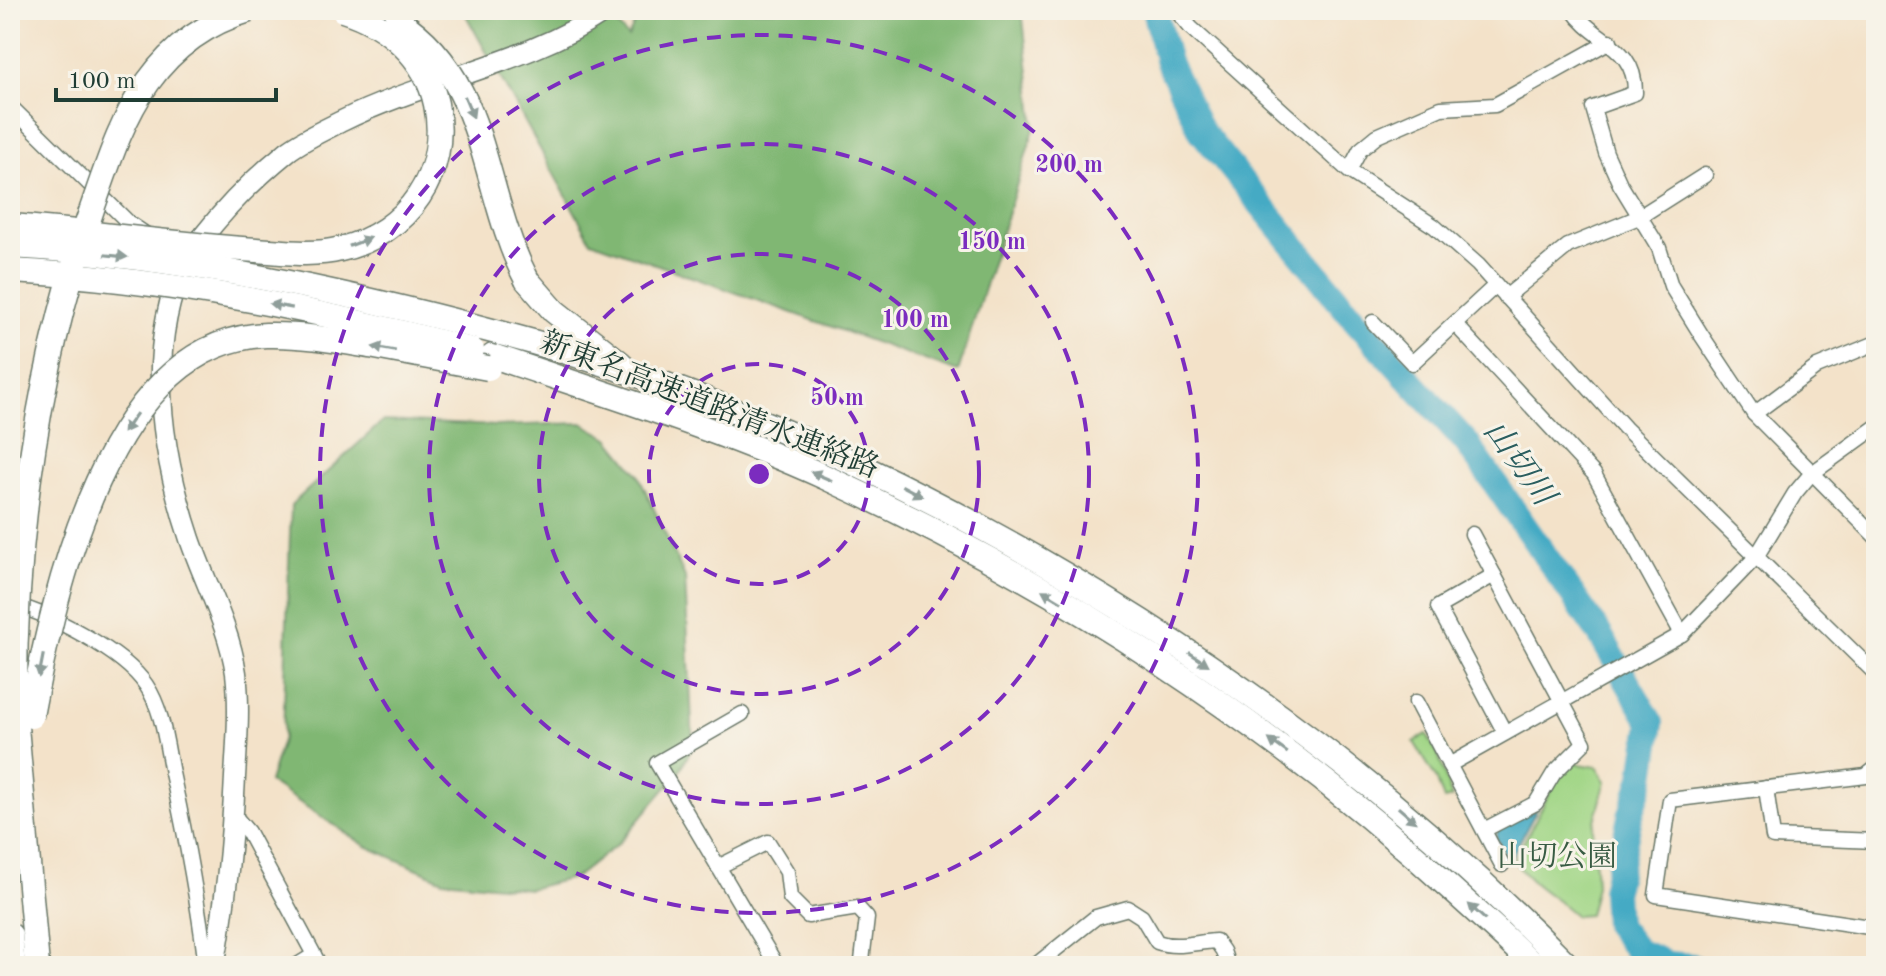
<svg xmlns="http://www.w3.org/2000/svg" width="1886" height="976" font-family="'Old Standard TT','Noto Serif JP',serif">
<style>
.green{fill:#a1d686;stroke:#608a5d;stroke-width:2}
.forest{fill:#80b773;stroke:#507a54;stroke-width:2}
.water{fill:#45aac4;stroke:#32747c;stroke-width:2}
.lines{fill:none;stroke-linecap:round;stroke-linejoin:round}
.river{stroke:#45aac4;stroke-width:26}
.street-casing{stroke:#697768;stroke-width:17}
.secondary-casing{stroke:#697768;stroke-width:23}
.highway-casing{stroke:#697768;stroke-width:27}
.street{stroke:#fff;stroke-width:14}
.secondary{stroke:#fff;stroke-width:20}
.highway{stroke:#fff;stroke-width:24}
.highway-bridge-casing{stroke:#697768;stroke-width:27;stroke-linecap:butt}
.highway-bridge{stroke:#fff;stroke-width:24}
.oneway{fill:#8f9e9a}
.ring{fill:none;stroke:#7b2cbf;stroke-width:4;stroke-dasharray:14 10}
.labels{text-anchor:middle;stroke-width:6;stroke-linejoin:round;paint-order:stroke}
.street-label{font-size:30px;fill:#1f3d34;stroke:#f7f3e8}
.park-label{font-size:30px;fill:#395c44;stroke:#f7f3e8}
.water-label{font-size:32px;font-style:italic;fill:#2a5e5f;stroke:#f7f3e8}
.centre{fill:#7b2cbf;stroke:#f7f3e8;stroke-width:4}
.ring-label{font-size:24px;text-anchor:middle;font-weight:bold;fill:#7b2cbf;stroke:#f7f3e8;stroke-width:6;stroke-linejoin:round;paint-order:stroke}
</style>
<rect width="100%" height="100%" fill="#f7f3e8"/>
<filter id="ink" filterUnits="userSpaceOnUse"><feTurbulence type="fractalNoise" baseFrequency=".0125" numOctaves="2"/><feDisplacementMap in="SourceGraphic" scale="16" xChannelSelector="R" yChannelSelector="G"/><feConvolveMatrix kernelMatrix="1 2 1 2 8 2 1 2 1" color-interpolation-filters="sRGB"/></filter>
<filter id="wash" filterUnits="userSpaceOnUse"><feTurbulence type="fractalNoise" baseFrequency=".006" numOctaves="4" result="noise"/><feDisplacementMap in="SourceGraphic" scale="32" xChannelSelector="R" yChannelSelector="G"/><feGaussianBlur stdDeviation="1.8" result="paint"/><feColorMatrix in="noise" values="0 0 0 0 0 0 0 0 0 0 0 0 0 0 0 0 0 1.4 0 .05"/><feComposite in="paint" operator="in"/></filter>
<g filter="url(#wash)">
<rect width="100%" height="100%" fill="#f3e2c9"/>
<g class="green">
<path d="M1427 734 1439 757 1452 798 1444 800 1436 778 1414 742Z"/>
<path d="M1573 763 1597 767 1606 781 1593 828 1596 886 1589 915 1576 916C1552 894 1534 889 1514 861L1554 784Z"/>
</g>
<g class="forest">
<path d="M463 10H604L628 37 641 10H1022L1035 126 958 372 591 241Z"/>
<path d="M383 421 498 426 582 423 609 438 638 474 685 577 693 745 679 773 619 843 576 877 529 889 443 880 366 846 269 782 283 737 291 505Z"/>
</g>
<path class="water" d="M1537 809 1509 862 1496 838 1498 829Z"/>
<g class="lines">
<path class="river" d="M1154 10 1168 62 1201 131 1353 318 1466 442 1599 633 1651 723 1643 777 1630 817 1614 891 1616 924 1637 951 1668 964 1692 966"/>
</g>
</g>
<g filter="url(#ink)">
<g class="lines">
<defs>
<g id="street">
<path d="M1176 10 1191 28 1349 171 1434 226 1478 265 1625 428 1876 674"/>
<path d="M1573 10C1594 42 1636 45 1635 93L1593 108 1606 153 1620 184 1659 248 1671 286 1702 336 1754 414 1876 537"/>
<path d="M10 106 129 223 150 237"/>
<path d="M1349 171 1360 150 1377 136 1441 108 1495 105 1610 41"/>
<path d="M1506 297 1568 246 1639 217 1705 175"/>
<path d="M1373 322 1412 363 1496 285"/>
<path d="M1455 324 1594 474 1682 634"/>
<path d="M1754 414 1817 367 1876 343"/>
<path d="M1472 534 1584 743 1554 773 1536 803 1484 830"/>
<path d="M1494 575 1438 607 1505 733"/>
<path d="M12 604C51 615 123 651 146 685 163 710 166 744 172 773 186 837 198 901 206 966"/>
<path d="M1416 702 1502 865"/>
<path d="M742 714 657 763 777 966"/>
<path d="M1449 765 1682 634 1756 557 1795 493 1811 474 1876 427"/>
<path d="M1876 768 1866 776 1670 800 1656 895 1876 928"/>
<path d="M1766 788 1773 837 1876 841"/>
<path d="M233 814 248 832 320 966"/>
<path d="M718 867 768 842 787 872 790 898 808 916 858 908 867 918 862 961 867 966"/>
<path d="M296 966 314 955"/>
<path d="M1026 966 1036 965 1096 917 1128 908 1142 917 1157 942C1177 949 1195 942 1216 941L1223 951 1228 966"/>
</g>
<path id="secondary" d="M214 966C226 903 232 841 235 777 237 742 240 707 236 673 229 626 205 583 190 539 161 452 145 350 184 263 188 254 196 246 202 238 227 206 256 177 288 151 304 139 324 130 342 121 427 79 528 64 607 10"/>
<g id="highway">
<path d="M527 280 554 311 620 363"/>
<path d="M500 333C669 377 831 446 984 529 1199 646 1397 791 1568 966"/>
<path d="M493 356C605 394 720 429 827 478 1056 583 1272 723 1458 895 1483 918 1510 941 1534 966"/>
<path d="M15 715 37 966"/>
<path d="M10 935 13 966"/>
</g>
</defs>
<use href="#street" class="street-casing"/>
<use href="#secondary" class="secondary-casing"/>
<use href="#highway" class="highway-casing"/>
<use href="#street" class="street"/>
<use href="#secondary" class="secondary"/>
<use href="#highway" class="highway"/>
<defs>
<g id="highway-bridge">
<path d="M397 20C491 80 480 191 527 280"/>
<path d="M10 226C93 232 174 245 257 250 285 252 314 256 341 249 408 233 450 172 436 104 426 56 387 24 343 10"/>
<path d="M10 246C176 255 339 290 500 333"/>
<path d="M10 271C166 278 321 311 472 350"/>
<path d="M15 715C13 543 36 372 92 209 107 166 121 120 148 82 173 47 208 22 249 10"/>
<path d="M31 716C54 593 108 341 266 335 303 334 339 341 375 347 413 354 450 361 488 368"/>
</g>
</defs>
<use href="#highway-bridge" class="highway-bridge-casing"/>
<use href="#highway-bridge" class="highway-bridge"/>
</g>
<defs><path id="oneway-solid" d="M-6-.8H1V-3.2L6.5 0L1 3.2V.8H-6Z" transform="scale(2)"/></defs>
<g class="oneway">
<use href="#oneway-solid" transform="translate(469 107) rotate(67)"/>
<use href="#oneway-solid" transform="translate(360 242) rotate(-21)"/>
<use href="#oneway-solid" transform="translate(116 256) rotate(6)"/>
<use href="#oneway-solid" transform="translate(281 306) rotate(-170)"/>
<use href="#oneway-solid" transform="translate(384 349) rotate(-170)"/>
<use href="#oneway-solid" transform="translate(130 423) rotate(125)"/>
<use href="#oneway-solid" transform="translate(821 476) rotate(-157)"/>
<use href="#oneway-solid" transform="translate(912 491) rotate(28)"/>
<use href="#oneway-solid" transform="translate(1052 596) rotate(-149)"/>
<use href="#oneway-solid" transform="translate(1199 659) rotate(33)"/>
<use href="#oneway-solid" transform="translate(41 666) rotate(101)"/>
<use href="#oneway-solid" transform="translate(1278 746) rotate(-144)"/>
<use href="#oneway-solid" transform="translate(1407 815) rotate(41)"/>
<use href="#oneway-solid" transform="translate(1477 912) rotate(-137)"/>
</g>
</g>
<g class="ring">
<circle cx="759" cy="474" r="110"/>
<circle cx="759" cy="474" r="220"/>
<circle cx="759" cy="474" r="330"/>
<circle cx="759" cy="474" r="439"/>
</g>
<g class="labels">
<g class="street-label">
<text transform="translate(710 404) rotate(21)" y="10">新東名高速道路清水連絡路</text>
</g>
<g class="park-label">
<text x="1557" y="866">山切公園</text>
</g>
<g class="water-label">
<text transform="translate(1520 462) rotate(54)" y="11">山切川</text>
</g>
</g>
<circle cx="759" cy="474" r="12" class="centre"/>
<g class="ring-label">
<text x="1069" y="172">200 m</text>
<text x="992" y="249">150 m</text>
<text x="915" y="327">100 m</text>
<text x="837" y="405">50 m</text>
</g>
<rect width="1886" height="976" fill="none" stroke="#f7f3e8" stroke-width="40"/>
<path d="M56 88v12h220v-12" fill="none" stroke="#1f3d34" stroke-width="4"/>
<text x="68" y="88" font-size="24" fill="#1f3d34" stroke="#f7f3e8" stroke-width="6" paint-order="stroke">100 m</text>
</svg>
